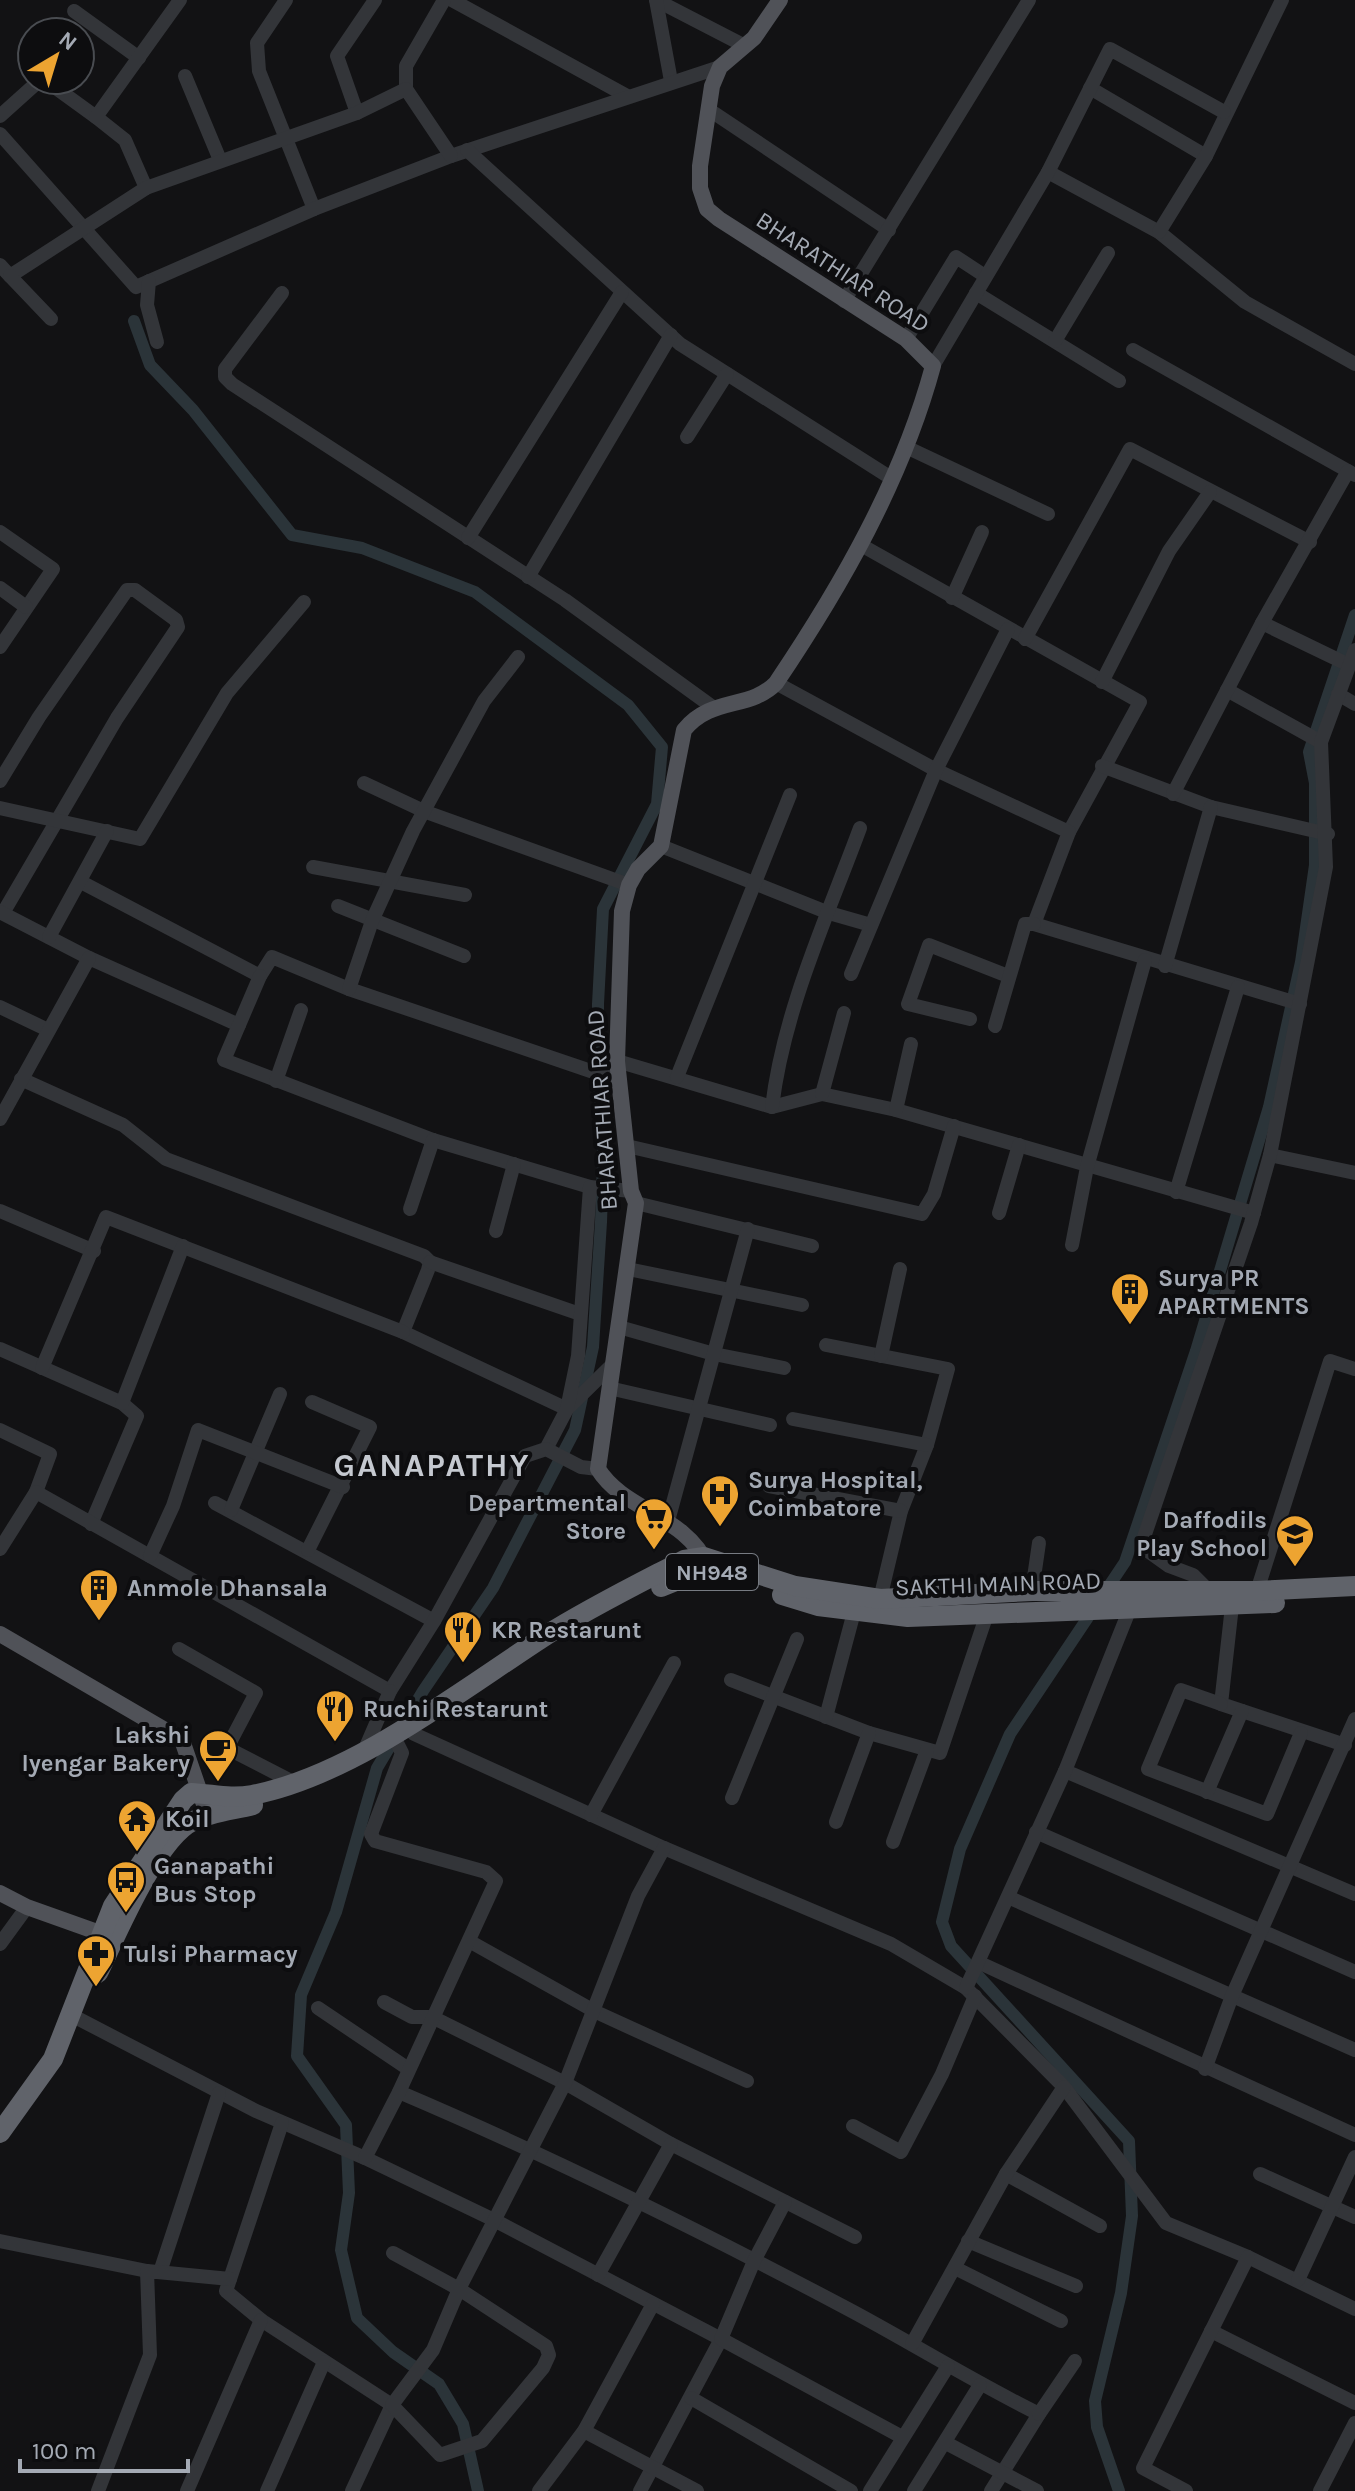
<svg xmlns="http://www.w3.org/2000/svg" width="1355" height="2491" font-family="Karla,sans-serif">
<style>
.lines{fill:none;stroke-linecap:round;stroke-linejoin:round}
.canal{stroke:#2b3439;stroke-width:12}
.minor{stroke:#333539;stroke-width:14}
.major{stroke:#505258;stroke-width:16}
.highway{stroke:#60636a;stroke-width:20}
.labels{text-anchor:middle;stroke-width:8;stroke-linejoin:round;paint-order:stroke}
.shield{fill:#0d0d0f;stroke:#777b82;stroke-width:2}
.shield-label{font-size:22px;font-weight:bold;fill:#a4aab4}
.street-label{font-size:24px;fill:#a4aab4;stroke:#0d0d0f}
.poi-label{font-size:24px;font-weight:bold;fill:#a4aab4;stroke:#0d0d0f;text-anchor:start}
.district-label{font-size:32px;font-weight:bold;letter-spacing:2px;fill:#c5c9d0;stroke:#0d0d0f}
</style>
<rect width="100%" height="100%" fill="#121214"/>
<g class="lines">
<g class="canal">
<path d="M134 321 150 365 193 410 292 535 362 548 475 592 628 705 662 747 657 804 603 909 598 1004V1080L604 1134 601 1222 593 1347 575 1430 493 1588 423 1691 377 1768 336 1912 301 1995 297 2056 346 2125 349 2193 341 2250 357 2318 393 2352 439 2384 463 2424 478 2491"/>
<path d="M1119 2491 1097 2427 1095 2401 1121 2293 1132 2216 1129 2141 951 1946 942 1922 960 1849 1010 1734 1125 1562 1196 1351 1269 1107 1301 962 1315 865V783L1309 752 1355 615"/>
</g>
<g class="minor">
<path d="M286 0 257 43 259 71 314 209"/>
<path d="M452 0 627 96"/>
<path d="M656 0 745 46"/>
<path d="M656 0 671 81"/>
<path d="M74 11 139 58"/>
<path d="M185 76 220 160"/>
<path d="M45 80 96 117"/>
<path d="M1090 88 1206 156"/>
<path d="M406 89V66L444 0"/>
<path d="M708 109 889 230"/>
<path d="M357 113 337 56 375 0"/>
<path d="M0 116 40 80"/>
<path d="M0 134 136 287 314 209 451 156 720 67"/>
<path d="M467 150 680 344 891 478"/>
<path d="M1048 172 1159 232 1245 302 1355 364"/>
<path d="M146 188 125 140 96 117 180 0"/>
<path d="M1159 232 1206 156 1282 0"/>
<path d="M0 265 10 276 146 188 357 113 406 89 451 156"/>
<path d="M10 276 51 319"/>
<path d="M149 281 147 305 157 342"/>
<path d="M282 293 225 369V377L232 384 565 600 714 708"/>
<path d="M976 293 1119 381"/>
<path d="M844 301 1029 0"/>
<path d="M906 339 956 257 985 276"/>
<path d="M1055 341 1108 253"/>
<path d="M1133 350 1348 471"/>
<path d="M933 366 1048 172 1110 49 1224 112"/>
<path d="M687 437 727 374"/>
<path d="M906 447 1048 514"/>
<path d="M0 532 53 569 0 647"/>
<path d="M468 538 622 292"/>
<path d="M861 545 1140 702 1069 832"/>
<path d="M528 577 671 335"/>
<path d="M0 588 26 607"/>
<path d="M952 598 982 532"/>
<path d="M1262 623 1349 665"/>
<path d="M1025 639 1130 449 1310 542"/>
<path d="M1102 682 1169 551 1210 492"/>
<path d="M776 683 936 770 1069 832 1034 924 1300 1004"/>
<path d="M1227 690 1321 742"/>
<path d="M1338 694 1355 704"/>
<path d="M1102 766 1211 807 1328 834"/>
<path d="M0 781 39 717 127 590H135L176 620 178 627 117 718 3 913"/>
<path d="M364 783 426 812 629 885"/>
<path d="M1173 794 1262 623 1348 471 1355 475"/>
<path d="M0 808 140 839 227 693 304 602"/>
<path d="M661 846 829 913 871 925"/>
<path d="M313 867 465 895"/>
<path d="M81 882 260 976 272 957 349 989 620 1081"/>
<path d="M338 906 464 956"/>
<path d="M0 912 89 958 239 1025"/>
<path d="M49 937 107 831"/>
<path d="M1165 966 1211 807"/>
<path d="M851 974 936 770 1008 629"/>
<path d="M260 976 224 1060 433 1140 590 1187 631 1191"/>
<path d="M349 989 372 921 413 831 484 701 518 657"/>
<path d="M0 1007 48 1030"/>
<path d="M970 1019 908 1004 929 945 1008 976"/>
<path d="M995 1026 1025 924H1034"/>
<path d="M617 1061 772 1107 822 1094 896 1110 1254 1213"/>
<path d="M677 1077 790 795"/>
<path d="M21 1079 123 1125 166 1159 424 1256 430 1262 428 1270 403 1332 567 1409 613 1364"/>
<path d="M276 1081 301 1010"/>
<path d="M822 1094 844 1013"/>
<path d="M772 1107C784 1009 826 920 860 828"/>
<path d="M896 1110 911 1044"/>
<path d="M0 1119 89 958"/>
<path d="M627 1146 922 1214 934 1194 954 1126"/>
<path d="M1270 1155 1355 1173"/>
<path d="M1176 1192 1238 987"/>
<path d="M636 1203 812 1246"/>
<path d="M410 1209 433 1140"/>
<path d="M0 1211 94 1251"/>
<path d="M999 1213 1019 1145"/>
<path d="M496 1231 514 1164"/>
<path d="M1072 1245 1087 1167 1145 960"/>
<path d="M430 1262 580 1314"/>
<path d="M628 1269 802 1305"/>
<path d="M619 1327 714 1354 784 1368"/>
<path d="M826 1345 948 1369 927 1445 901 1511 880 1599"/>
<path d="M0 1349 122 1403 137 1416 91 1524"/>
<path d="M881 1356 900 1269"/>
<path d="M42 1368 106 1217 403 1332"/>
<path d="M609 1388 770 1425"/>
<path d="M122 1403 183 1246"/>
<path d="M793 1419 927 1445"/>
<path d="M0 1430 50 1454 36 1492"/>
<path d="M546 1449 567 1409 578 1356 590 1187"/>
<path d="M769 1486 901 1511"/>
<path d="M215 1503 434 1621"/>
<path d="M231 1510 280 1394"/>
<path d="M668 1521 748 1229"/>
<path d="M0 1549 36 1492 390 1691 434 1621 525 1456 546 1449 581 1467 598 1469"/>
<path d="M308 1550 370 1427 312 1402"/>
<path d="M150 1556 173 1506 198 1430 343 1487"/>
<path d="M1032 1591 1039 1543"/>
<path d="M1209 1591 1193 1575 1169 1566 1141 1546 1251 1223 1270 1155 1326 867 1321 742 1355 650"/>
<path d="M1257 1591 1330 1361 1355 1369"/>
<path d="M1232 1606 1221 1704 1345 1745"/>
<path d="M179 1649 256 1693 227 1748 293 1782"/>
<path d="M731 1680 869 1733 940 1753 988 1611"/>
<path d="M1221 1704 1181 1690 1148 1769 1267 1814 1301 1733"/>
<path d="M826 1717 854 1612"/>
<path d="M414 1734 664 1848 891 1944 966 1988 1064 2087 1166 2223 1248 2257 1355 2309"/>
<path d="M365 1749 390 1691"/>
<path d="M1065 1771 1355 1894"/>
<path d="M1207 1792 1242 1711"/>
<path d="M732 1798 797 1639"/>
<path d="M591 1815 674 1663"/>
<path d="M836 1822 869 1733"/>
<path d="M1036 1832 1355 1972"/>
<path d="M893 1842 927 1750"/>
<path d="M1008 1897 1355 2050"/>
<path d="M469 1941 596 2012 747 2081"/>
<path d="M0 1944 27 1907"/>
<path d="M980 1963 1355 2135"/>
<path d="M966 1988 1065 1771 1131 1606"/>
<path d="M384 2002 412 2017H432L565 2083 671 2144 855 2237"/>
<path d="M318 2008 407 2068"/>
<path d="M77 2018 256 2111 365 2158 494 2220 721 2339 640 2491"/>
<path d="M1205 2069 1232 1996 1355 1719"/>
<path d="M399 2092C552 2157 701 2231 848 2309 912 2343 974 2382 1039 2414L991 2491"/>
<path d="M282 2123 226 2291 261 2320 392 2405 352 2491"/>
<path d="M853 2126 901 2152 942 2074 975 1996"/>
<path d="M365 2158 399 2092 496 1881 486 1872 375 1841 371 1834 402 1753 397 1743"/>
<path d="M1006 2174 1100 2226"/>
<path d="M1260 2174 1355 2217"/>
<path d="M785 2202 754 2261 721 2339 902 2437"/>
<path d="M0 2241 147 2271"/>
<path d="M968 2241 1076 2286"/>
<path d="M393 2253 459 2289 546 2346 549 2355 543 2368 482 2441 440 2455 392 2405 433 2350 459 2289 565 2083 638 1896 664 1848"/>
<path d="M955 2268 1061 2321"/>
<path d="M160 2272 219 2093"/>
<path d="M598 2275 671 2144"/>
<path d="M1298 2280 1355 2157"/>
<path d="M1211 2331 1355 2403"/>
<path d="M912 2344 1006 2174 1064 2087"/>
<path d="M691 2398 851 2491"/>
<path d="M1039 2414 1075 2361"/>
<path d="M584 2431 697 2491"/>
<path d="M946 2443 1037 2491"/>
<path d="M98 2491 150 2355 147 2271 230 2279"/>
<path d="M187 2491 261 2320"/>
<path d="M267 2491 324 2362"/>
<path d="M539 2491 584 2431 653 2304"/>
<path d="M870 2491 948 2366"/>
<path d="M914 2491 980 2385"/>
<path d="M1186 2491 1143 2468 1248 2257"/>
<path d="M1320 2491 1355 2423"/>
</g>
<g class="major">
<path d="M707 1565C687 1516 624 1511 598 1469L636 1203 631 1191 617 1061 622 911 629 885 638 869 661 846 684 730C712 696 750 710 776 683 842 585 902 480 933 366L906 339 719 219 707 209 700 188V166L712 86 720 67 754 38 780 0"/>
<path d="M0 1634 182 1740 208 1816"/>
<path d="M0 1893 27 1907 100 1933"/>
</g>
<g class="highway">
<path d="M661 1587 698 1572 729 1578"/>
<path d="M782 1595 818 1606 908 1617 1275 1603"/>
<path d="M98 1973C116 1936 156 1839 193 1821 211 1812 234 1810 253 1805"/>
<path d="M0 2133 53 2059 113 1906 183 1800 191 1793C213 1794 230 1799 252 1795 352 1776 460 1691 545 1636 589 1608 638 1584 684 1560L704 1557 795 1586 880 1599 1032 1591H1257L1355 1586"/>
</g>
</g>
<defs>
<symbol id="building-pin" viewBox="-11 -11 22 30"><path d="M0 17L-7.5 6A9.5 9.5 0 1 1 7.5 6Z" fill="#eda431" stroke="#0d0d0f"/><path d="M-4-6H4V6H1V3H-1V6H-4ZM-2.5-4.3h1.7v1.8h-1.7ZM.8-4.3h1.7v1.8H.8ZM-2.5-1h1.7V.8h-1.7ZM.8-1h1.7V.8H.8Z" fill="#111"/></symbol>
<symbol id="hospital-pin" viewBox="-11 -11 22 30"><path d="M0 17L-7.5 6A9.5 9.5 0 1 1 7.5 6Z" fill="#eda431" stroke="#0d0d0f"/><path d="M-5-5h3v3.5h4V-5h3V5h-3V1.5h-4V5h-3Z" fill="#111"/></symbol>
<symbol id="supermarket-pin" viewBox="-11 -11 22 30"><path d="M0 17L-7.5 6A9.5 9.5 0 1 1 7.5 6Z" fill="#eda431" stroke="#0d0d0f"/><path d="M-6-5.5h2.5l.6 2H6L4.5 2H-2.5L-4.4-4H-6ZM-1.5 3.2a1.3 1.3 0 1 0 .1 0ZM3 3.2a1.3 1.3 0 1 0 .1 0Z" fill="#111"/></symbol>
<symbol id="school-pin" viewBox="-11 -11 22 30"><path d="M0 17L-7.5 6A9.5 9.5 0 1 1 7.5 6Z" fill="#eda431" stroke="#0d0d0f"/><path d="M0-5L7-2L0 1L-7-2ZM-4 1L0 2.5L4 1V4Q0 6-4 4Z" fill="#111"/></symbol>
<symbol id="restaurant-pin" viewBox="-11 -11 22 30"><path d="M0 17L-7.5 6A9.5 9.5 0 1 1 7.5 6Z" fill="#eda431" stroke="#0d0d0f"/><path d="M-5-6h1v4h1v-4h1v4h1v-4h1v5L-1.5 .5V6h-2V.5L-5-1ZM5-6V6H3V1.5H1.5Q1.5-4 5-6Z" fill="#111"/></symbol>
<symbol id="cafe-pin" viewBox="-11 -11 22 30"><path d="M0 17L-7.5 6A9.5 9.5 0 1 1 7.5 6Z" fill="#eda431" stroke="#0d0d0f"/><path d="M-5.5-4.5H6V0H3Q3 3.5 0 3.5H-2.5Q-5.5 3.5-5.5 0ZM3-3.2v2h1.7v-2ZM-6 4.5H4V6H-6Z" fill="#111"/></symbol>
<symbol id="temple-pin" viewBox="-11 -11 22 30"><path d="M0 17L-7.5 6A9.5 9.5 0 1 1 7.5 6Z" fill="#eda431" stroke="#0d0d0f"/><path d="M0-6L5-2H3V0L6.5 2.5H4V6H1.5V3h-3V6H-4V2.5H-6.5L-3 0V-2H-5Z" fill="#111"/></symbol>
<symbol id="bus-pin" viewBox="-11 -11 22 30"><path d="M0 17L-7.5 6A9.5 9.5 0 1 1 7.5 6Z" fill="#eda431" stroke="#0d0d0f"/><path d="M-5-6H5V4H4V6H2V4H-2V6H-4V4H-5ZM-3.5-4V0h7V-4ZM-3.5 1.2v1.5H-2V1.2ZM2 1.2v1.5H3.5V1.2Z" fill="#111"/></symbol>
<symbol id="pharmacy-pin" viewBox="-11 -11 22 30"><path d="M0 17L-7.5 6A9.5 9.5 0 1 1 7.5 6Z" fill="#eda431" stroke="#0d0d0f"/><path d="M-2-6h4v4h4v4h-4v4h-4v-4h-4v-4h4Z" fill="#111"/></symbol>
</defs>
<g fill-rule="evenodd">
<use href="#building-pin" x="1108" y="1270" width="44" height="60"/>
<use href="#hospital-pin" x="698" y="1472" width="44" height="60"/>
<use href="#supermarket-pin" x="632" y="1495" width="44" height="60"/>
<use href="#school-pin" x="1273" y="1512" width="44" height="60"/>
<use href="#building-pin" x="77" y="1566" width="44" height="60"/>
<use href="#restaurant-pin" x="441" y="1608" width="44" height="60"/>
<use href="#restaurant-pin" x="313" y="1687" width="44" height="60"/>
<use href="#cafe-pin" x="196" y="1727" width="44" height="60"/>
<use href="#temple-pin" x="115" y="1797" width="44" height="60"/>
<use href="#bus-pin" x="104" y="1858" width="44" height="60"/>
<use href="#pharmacy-pin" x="74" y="1932" width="44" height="60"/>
</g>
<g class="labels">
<rect class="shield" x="666" y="1554" width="92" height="36" rx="6"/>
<g class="shield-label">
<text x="712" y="1580">NH948</text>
</g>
<g class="street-label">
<text transform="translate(843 272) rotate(33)" y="8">BHARATHIAR ROAD</text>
<text transform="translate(602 1110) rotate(-94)" y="8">BHARATHIAR ROAD</text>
<text transform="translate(998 1584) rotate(-2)" y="8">SAKTHI MAIN ROAD</text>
</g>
<g class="poi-label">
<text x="1158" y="1286">Surya PR<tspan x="1158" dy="28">APARTMENTS</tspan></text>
<text x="748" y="1488">Surya Hospital,<tspan x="748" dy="28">Coimbatore</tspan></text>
<text x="626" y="1511" text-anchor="end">Departmental<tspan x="626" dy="28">Store</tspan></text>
<text x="1267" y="1528" text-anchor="end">Daffodils<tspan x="1267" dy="28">Play School</tspan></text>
<text x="127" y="1596">Anmole Dhansala</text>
<text x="491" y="1638">KR Restarunt</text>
<text x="363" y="1717">Ruchi Restarunt</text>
<text x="190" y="1743" text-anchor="end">Lakshi<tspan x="190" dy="28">Iyengar Bakery</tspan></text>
<text x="165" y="1827">Koil</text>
<text x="154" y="1874">Ganapathi<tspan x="154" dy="28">Bus Stop</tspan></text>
<text x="124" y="1962">Tulsi Pharmacy</text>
</g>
<g class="district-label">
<text x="432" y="1476">GANAPATHY</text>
</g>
</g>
<g transform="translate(56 56) rotate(38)"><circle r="38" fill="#0d0d0f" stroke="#494c51" stroke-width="2"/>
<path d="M0-6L14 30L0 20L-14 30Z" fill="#eda431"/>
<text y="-12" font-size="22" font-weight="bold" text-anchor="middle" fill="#a4aab4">N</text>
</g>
<path d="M20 2459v12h168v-12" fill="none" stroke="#a4aab4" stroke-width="4"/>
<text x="32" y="2459" font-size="24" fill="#a4aab4" stroke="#0d0d0f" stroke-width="6" paint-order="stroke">100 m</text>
</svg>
